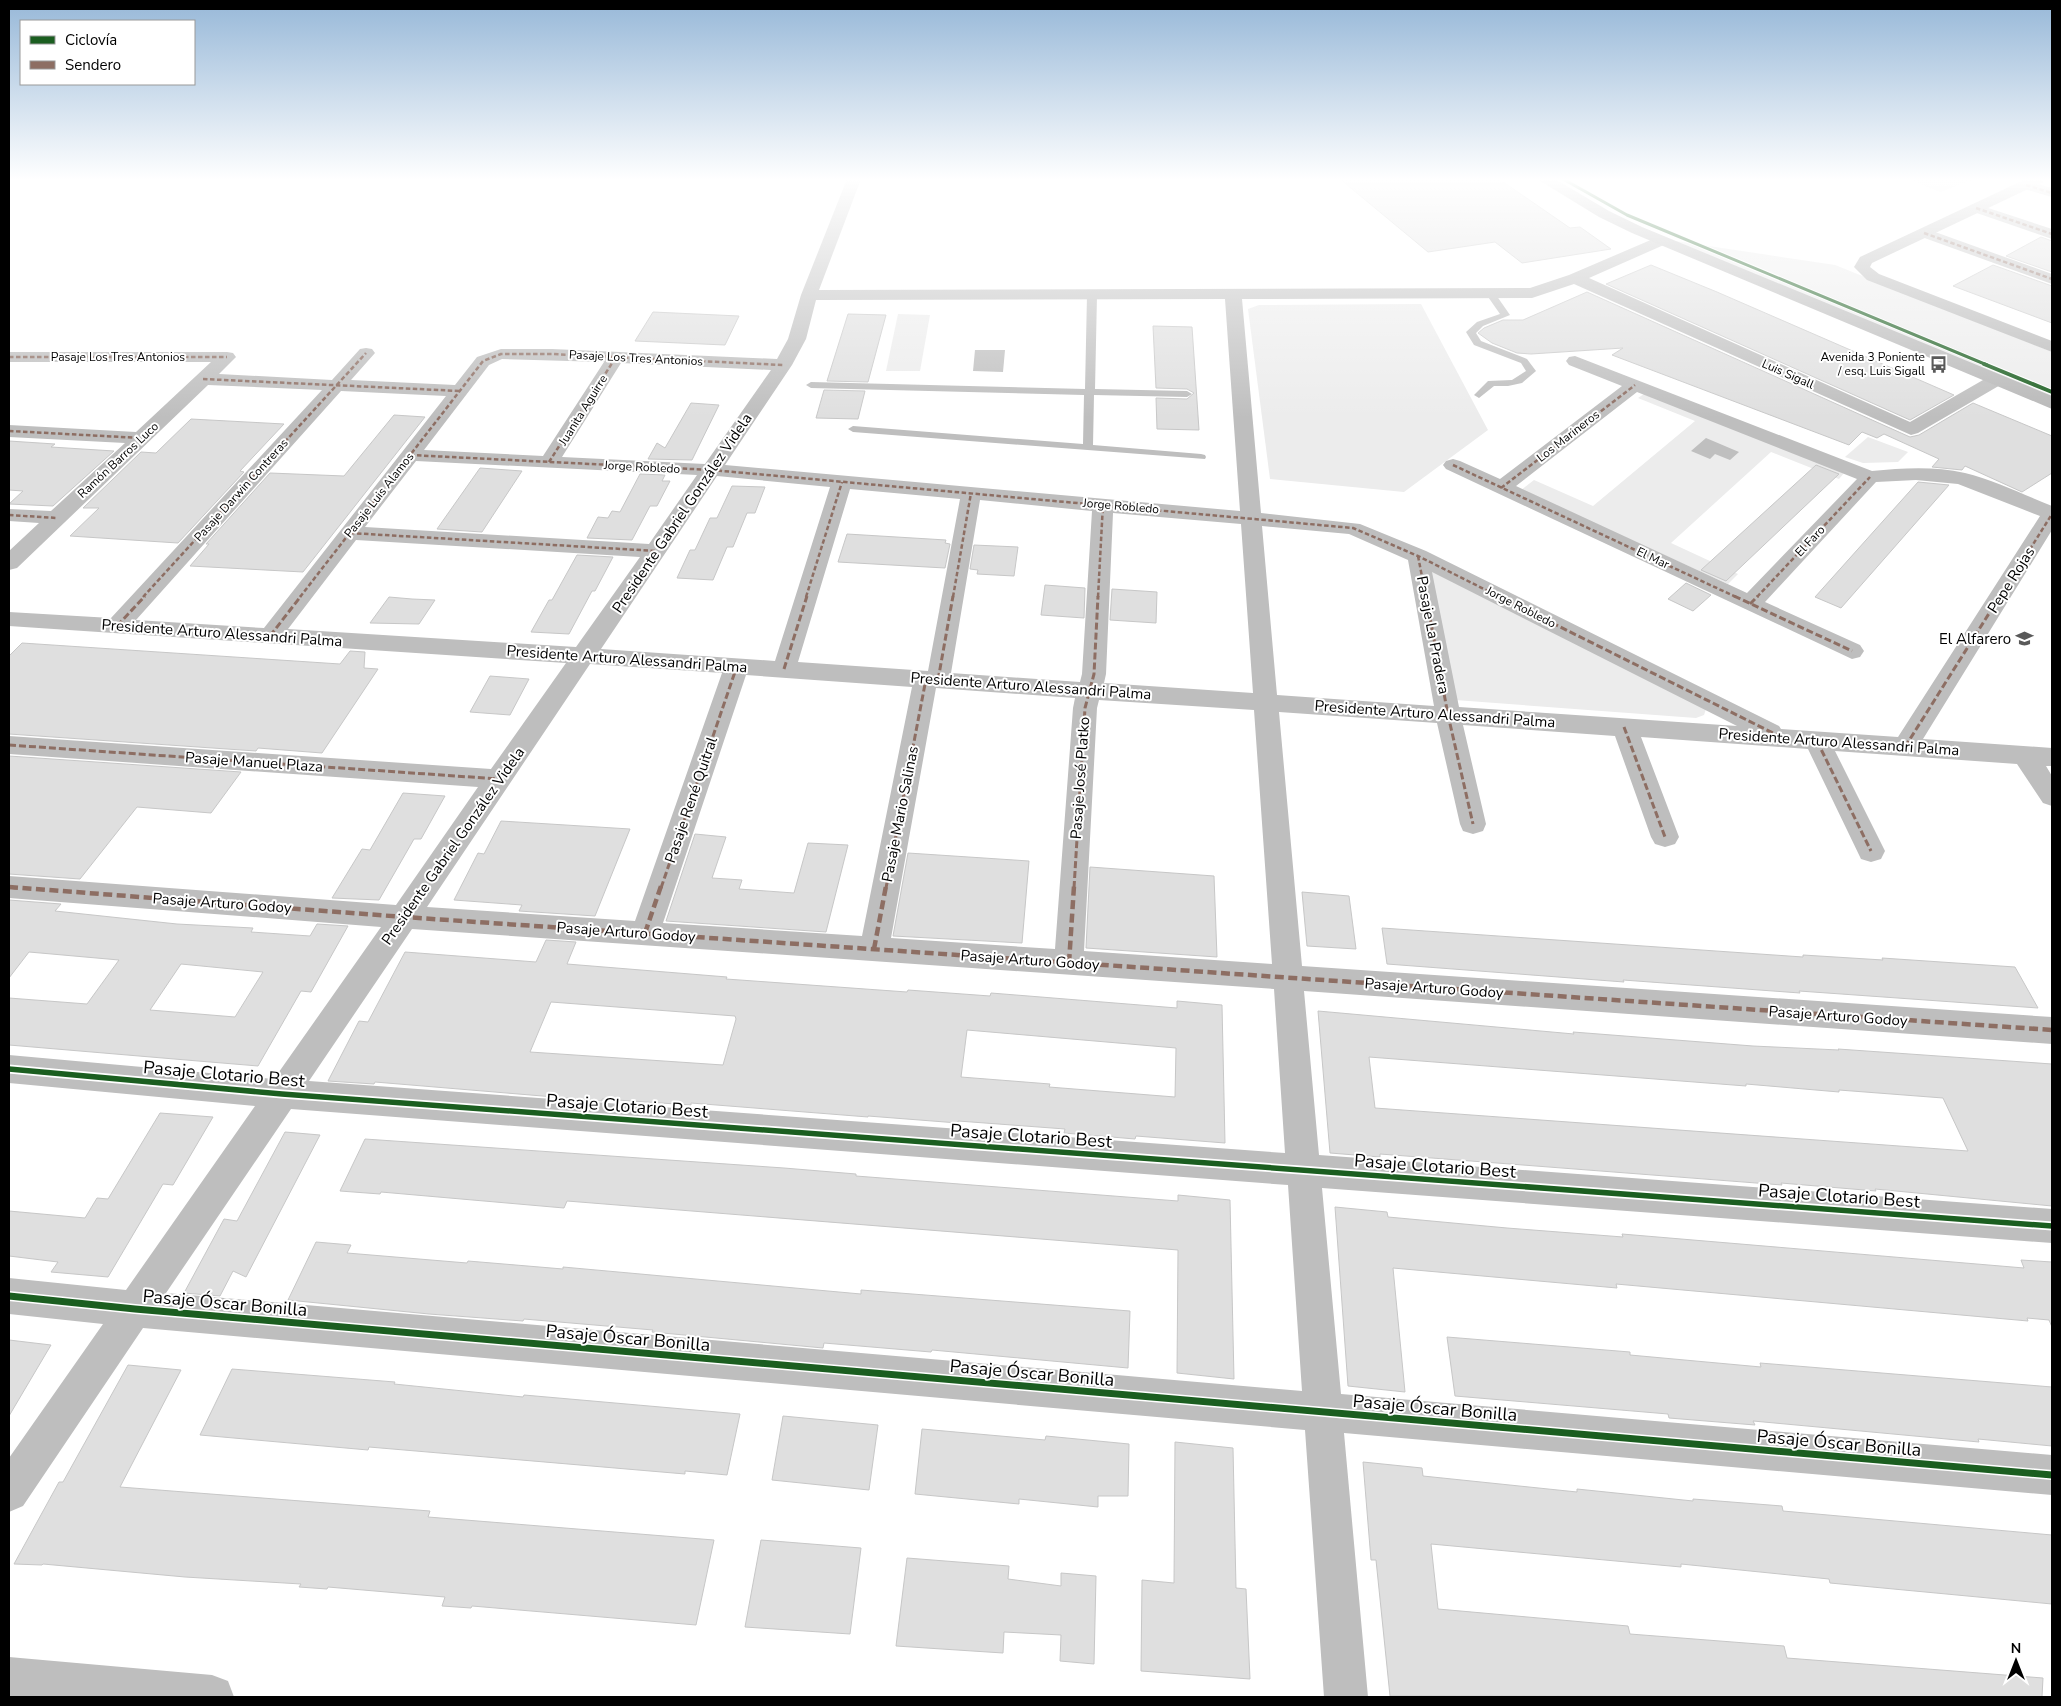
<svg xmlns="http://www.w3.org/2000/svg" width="2061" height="1706" font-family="'Nunito Sans',sans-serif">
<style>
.green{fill:#ececec}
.water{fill:#bfbfbf}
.building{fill:#dfdfdf;stroke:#c7c7c7;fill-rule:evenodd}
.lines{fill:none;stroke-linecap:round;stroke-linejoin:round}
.service{fill:#bebebe;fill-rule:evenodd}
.minor{fill:#bebebe;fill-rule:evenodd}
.tertiary{fill:#bebebe;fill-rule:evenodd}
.secondary{fill:#b8b8b8;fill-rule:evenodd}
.quiet-far2{stroke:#8d6e63;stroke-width:2.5;stroke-dasharray:4.5 2.5;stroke-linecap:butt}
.quiet-far1{stroke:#8d6e63;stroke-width:3;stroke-dasharray:7 3;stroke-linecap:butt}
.quiet{stroke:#8d6e63;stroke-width:4.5;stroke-dasharray:9 4.5;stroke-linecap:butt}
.cycleway-far3-casing{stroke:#fff;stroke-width:5}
.cycleway-far2-casing{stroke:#fff;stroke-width:6}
.cycleway-far1-casing{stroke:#fff;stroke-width:9}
.cycleway-casing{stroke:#fff;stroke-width:10}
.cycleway-far3{stroke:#1b5e20;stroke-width:3}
.cycleway-far2{stroke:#1b5e20;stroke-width:4}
.cycleway-far1{stroke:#1b5e20;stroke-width:5.5}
.cycleway{stroke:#1b5e20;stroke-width:7}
.labels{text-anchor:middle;stroke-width:4;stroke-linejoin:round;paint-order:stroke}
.far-street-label{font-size:12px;fill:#000;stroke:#fff}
.far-poi-label{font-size:12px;fill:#000;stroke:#fff;text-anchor:end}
.street-label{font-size:15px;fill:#000;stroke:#fff}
.poi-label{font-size:15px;fill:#000;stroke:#fff;text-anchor:end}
.near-street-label{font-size:18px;fill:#000;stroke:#fff}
</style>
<rect width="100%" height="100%" fill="#fff"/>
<g class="green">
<path d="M1908 179H1976L1940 192Z"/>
<path d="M1669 240 1835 265 2052 352V398Z"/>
<path d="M1421 304 1488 430 1404 492 1270 479 1248 309 1259 305Z"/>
<path d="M898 314 930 315 920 371H886Z"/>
<path d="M1644 394 1844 473 1839 479 1771 452 1671 543 1738 574 1728 584 1521 490 1534 480 1593 506 1695 421 1638 398Z"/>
<path d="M1868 437 1908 452 1898 462 1863 463 1845 457Z"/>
<path d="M1429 571H1435L1706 709 1704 715 1696 718 1455 700Z"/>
</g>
<g class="water">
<path d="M975 350H1005L1003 372 973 371Z"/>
<path d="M1706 438 1739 452 1730 460 1715 454 1710 459 1691 451Z"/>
</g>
<g class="building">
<path d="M1340 179H1499L1570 228 1580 227 1611 249 1522 263 1495 242 1428 252Z"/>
<path d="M2041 237 2052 241V272L2006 256Z"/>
<path d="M1651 265 1717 292 1954 395 1910 420 1606 284Z"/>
<path d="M1993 265 2052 286V323L1953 286Z"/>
<path d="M1587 292 1910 437 1919 435 1973 403 2052 436V473L2022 492 1965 466 1962 470 1932 467 1939 459 1884 434 1877 438 1862 432 1849 445 1612 355 1623 348 1531 354 1517 353 1492 343 1478 333 1484 328 1503 320H1523Z"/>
<path d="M653 312 739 316 725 345 635 341Z"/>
<path d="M848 314 886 315 868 382 827 381Z"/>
<path d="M1153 326 1192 327 1199 430 1157 429 1156 398 1187 399 1194 393 1187 389 1156 388Z"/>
<path d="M824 390 865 391 858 419 816 418Z"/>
<path d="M691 403 719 405 692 460 648 459 657 443 665 448Z"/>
<path d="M394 415 425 417 303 572 190 566 209 544H206L270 473 344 476Z"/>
<path d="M191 419 284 424 240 471 244 472 178 543 70 536 99 508H83L141 452 156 453Z"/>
<path d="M9 441 55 444 51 447 114 451 53 506 9 504 23 491 9 490Z"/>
<path d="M1816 465 1839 474 1726 581 1701 570Z"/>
<path d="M480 468 522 471 482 532 437 529Z"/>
<path d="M640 474 665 475 662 481H670L657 506H650L632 540 587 538 598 517 608 518 612 511 620 512Z"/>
<path d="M1918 482 1949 485 1841 608 1815 597Z"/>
<path d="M732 486 765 487 755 513H747L733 547H727L713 580 677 578 690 550H695L710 518H717Z"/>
<path d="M847 534 946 540 945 543 950 544 945 568 838 562Z"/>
<path d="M974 545 1018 547 1014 576 977 574 978 570 970 569Z"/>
<path d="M577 555 613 557 595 591H592L569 634 531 632 549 600H552Z"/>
<path d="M1686 583 1711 595 1693 611 1668 599Z"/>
<path d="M1045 585 1085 588 1084 618 1041 615Z"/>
<path d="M1112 589 1157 592 1156 623 1110 620Z"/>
<path d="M389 597 412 599 435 600 419 624 370 623Z"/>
<path d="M22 643 340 664 350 651 365 652 364 668 378 669 322 753 258 748 256 751 9 734V656Z"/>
<path d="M490 676 529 679 510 715 470 712Z"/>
<path d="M9 756 241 772 211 813 137 807 80 879 9 874Z"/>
<path d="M403 793 445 796 421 839H414L379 900 332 898 362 849 370 850Z"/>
<path d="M501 821 630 829 595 916 519 911 522 905 454 900 478 853 484 854Z"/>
<path d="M695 834 726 837 712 878 742 880 739 889 794 893 808 843 848 845 826 932 666 921Z"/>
<path d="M908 853 1029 861 1022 943 893 936Z"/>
<path d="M1090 867 1214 876 1217 957 1086 948Z"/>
<path d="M1302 892 1349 896 1356 949 1307 946Z"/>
<path d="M9 900 61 904 55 911 177 924 253 928 251 932 310 936 317 924 348 926 311 992 301 991 258 1066 198 1061 9 1045V998L87 1004 119 960 29 952 9 978ZM181 964 263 972 235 1017 150 1010Z"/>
<path d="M1382 928 1803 957V955L1883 960 1882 958 2015 967 2038 1008 1799 991 1800 993 1623 980 1624 982 1387 964Z"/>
<path d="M546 940 576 942 567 964 727 977 726 979 907 992 908 990 990 996 991 993 1177 1008V1001L1222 1005 1225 1143 1136 1136 1135 1139 1064 1133 1065 1129 958 1121V1123L868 1116V1117L691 1103V1105L602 1099V1101L375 1082 374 1084 328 1081 359 1021 368 1022 405 952 536 962ZM551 1002 735 1016 736 1019 723 1065 530 1052ZM967 1030 1176 1048 1175 1097 1049 1087 1050 1084 961 1077Z"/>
<path d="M1318 1011 1574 1034 1573 1032 1753 1046 1839 1050 1838 1049 2052 1064V1206L1875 1189 1876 1191 1781 1183 1782 1185 1380 1154V1157L1330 1153ZM1369 1057 1746 1086V1084L1839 1092V1090L1943 1098 1968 1151 1375 1108Z"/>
<path d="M160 1113 213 1117 173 1185 163 1184 108 1277 51 1272 58 1262 9 1256V1211L85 1218 97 1198 108 1199Z"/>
<path d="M285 1132 320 1135 246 1277 233 1271 220 1296 184 1293 224 1219 237 1221Z"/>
<path d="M365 1139 784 1168 856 1174V1176L1178 1201V1195L1230 1200 1234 1379 1177 1373 1178 1250 567 1201 564 1208 381 1192 380 1194 340 1191Z"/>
<path d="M1335 1207 1387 1212 1388 1217 1507 1228 1623 1237 1622 1234 2024 1268 2021 1260 2052 1262V1327L2049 1320 2027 1318 2028 1321 1616 1284 1617 1288 1393 1268 1405 1392 1348 1386Z"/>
<path d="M316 1242 351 1245 347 1253 467 1263 468 1261 563 1269V1267L861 1294V1290L1130 1311 1128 1368 932 1350 931 1352 824 1343 823 1348 652 1332 653 1330 524 1319 523 1321 429 1314 288 1300Z"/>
<path d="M1447 1337 1630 1352V1355L1761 1367 1760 1363 2052 1387V1446L1978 1439 1979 1442 1753 1421 1755 1425 1669 1418 1668 1414 1455 1396Z"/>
<path d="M9 1340 51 1345 9 1416Z"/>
<path d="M128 1365 181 1370 120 1487 430 1511 428 1517 714 1540 696 1625 472 1606 471 1608 442 1606 445 1597 328 1587 327 1589 299 1587 301 1584 185 1577 43 1564 42 1565 14 1564 59 1482H63Z"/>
<path d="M232 1369 395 1382 394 1384 523 1397 524 1395 740 1414 727 1475 685 1471V1474L369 1447 368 1450 200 1435Z"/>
<path d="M783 1416 878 1425 869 1490 772 1480Z"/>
<path d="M922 1429 1045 1440 1046 1436 1129 1444 1128 1496H1098V1507L1019 1499V1504L915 1494Z"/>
<path d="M1175 1442 1233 1448 1236 1588 1246 1589 1250 1679 1141 1671 1142 1580 1174 1583Z"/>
<path d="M1363 1462 1422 1468 1423 1476 1577 1492V1489L1693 1501V1499L1782 1506 1783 1511 2052 1535V1604L1830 1583 1829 1579 1681 1564V1567L1431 1544 1438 1609 1628 1626 1630 1634 1784 1646 1787 1658 2043 1678 2042 1697 1390 1696 1376 1560H1371Z"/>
<path d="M761 1540 861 1548 850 1634 745 1627Z"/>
<path d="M907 1558 1009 1566 1008 1579 1061 1586V1573L1096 1576 1094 1664 1060 1661 1061 1635 1004 1632 1003 1653 896 1646Z"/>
</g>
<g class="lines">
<g class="service">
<path d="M1491 291 1494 292 1510 315 1483 326 1476 333 1481 341 1527 359 1536 371 1522 383 1508 386H1494L1479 398 1474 395 1488 381 1512 380 1526 371 1521 363 1474 345 1466 332 1477 322 1500 314 1486 294Z"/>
<path d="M1092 292 1097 295 1095 389 1187 391 1192 394 1187 397 1094 395 1093 445 1201 454 1205 455 1206 457 1205 459 853 432 848 429 853 426 1083 444 1084 395 811 388 806 385 811 382 1085 389 1087 295Z"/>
</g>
<g class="minor">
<path d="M847 179H861L819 290 1530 288 1569 275 1660 236 1666 238 1668 241 1666 244 1589 278 1910 422 1990 376 1996 375 2002 376 2005 380 2002 384 1918 433 1911 435 1574 284 1532 298 1242 299 1261 513 1360 524 1426 551 1779 726 1781 729 1898 737 2040 516 1958 484 1916 480 1876 482 1765 602 1860 645 1864 651 1860 657 1852 659 1446 469 1443 465 1446 461 1453 459 1460 461 1500 479 1622 386 1569 365 1566 361 1569 357 1575 356 1872 471C1903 468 1934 466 1965 473 1994 480 2024 495 2052 506V530L1923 739 2052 748V766H2046L2052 776V806L2043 803 2017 764 1835 751 1885 851 1881 859 1871 862 1861 859 1808 749 1641 737 1679 837 1675 844 1665 847 1655 844 1651 837 1615 736 1463 725 1486 824 1483 831 1473 834 1463 831 1460 824 1437 723 1279 712 1302 966 2052 1017V1044L1304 991 1319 1155 2052 1209V1243L1322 1188 1341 1394 2052 1455V1495L1344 1433 1368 1697H1324L1305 1430 143 1328 23 1506 9 1512V1458L103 1324 9 1314V1278L126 1290 255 1106 9 1083V1055L274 1079 381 927 9 898V876L396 905 478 787 9 754V736L491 769 566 663 9 626V612L111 618 322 390 208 385 17 568 9 570V551L39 523 9 521V509L51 511 125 443 9 437V425L136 432 211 362H9V352H227L233 353 236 357 219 374 332 380 360 349 366 348 372 349 375 353 351 380 455 385 477 357 501 349H552L777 359 788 339 801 295ZM1225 299 1240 511 725 465 792 365 806 339 816 300ZM502 359 604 362 543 456 424 450 489 365ZM621 363 771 370 705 464 562 457ZM341 391 446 396 264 628 136 620ZM1637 392 1857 479 1747 593 1516 486ZM416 461 697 475 649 544 365 527ZM717 476 830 487 775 661 601 649ZM850 489 960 499 928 671 798 662ZM980 500 1092 511 1082 674 1080 682 951 673ZM1113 513 1241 524 1253 693 1104 683 1106 674ZM1262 526 1349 534 1408 560 1434 706 1277 695ZM356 540 640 557 576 647 288 629ZM1432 572 1737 726 1459 707ZM590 664 722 673 635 921 427 907ZM746 675 912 687 862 936 663 923ZM936 688 1075 698 1073 708 1055 949 891 938ZM1099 700 1254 710 1272 964 1084 951 1097 708ZM412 929 1274 989 1285 1153 309 1081ZM291 1109 1288 1185 1302 1391 166 1293Z"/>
<path d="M2026 181 2052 188V197L2021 188 2019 185 2021 182Z"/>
<path d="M1976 204 2052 229V239L1971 211 1969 208 1971 205Z"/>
<path d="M1924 228 2052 274V284L1919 236 1916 233 1919 230Z"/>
</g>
<path class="tertiary" d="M9 1657 212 1675 228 1681 234 1697H9Z"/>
<g class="secondary">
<path d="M1537 179H1555L1609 211 1642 227 2052 396V409L1632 233 1599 217Z"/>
<path d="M2026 179H2045L2043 182 1872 263 1870 267 1879 274 2052 341V352L1867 280 1854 267 1860 257Z"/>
</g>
<g class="quiet-far2">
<path d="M2026 185 2052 193"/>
<path d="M1976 208 2052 234"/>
<path d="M1924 233 2052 279"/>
<path d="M9 357H227"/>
<path d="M203 379 460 391"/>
<path d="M9 431 140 438"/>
<path d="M410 455 712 470 1353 528 1418 556 1500 597"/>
<path d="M549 462 616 357"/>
<path d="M1453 465 1736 597"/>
<path d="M1501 488 1635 385"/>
<path d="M9 515 57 518"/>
<path d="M350 533 656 551"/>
<path d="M1418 556 1426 597"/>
<path d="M143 597 366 353"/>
<path d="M300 597 483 361 501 354H552L783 365"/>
<path d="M806 597 842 482"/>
<path d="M953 597 971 493"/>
<path d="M1098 597 1103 504"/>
<path d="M1757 597 1870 477"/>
<path d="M2000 597 2052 514"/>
</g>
<g class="quiet-far1">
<path d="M1426 596 1448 715 1473 824"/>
<path d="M1498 596 1783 738"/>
<path d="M1734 596 1852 651"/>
<path d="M1750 604 1758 596"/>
<path d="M117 626 145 596"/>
<path d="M270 636 301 596"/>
<path d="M784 669 807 596"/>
<path d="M938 680 953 596"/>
<path d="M1624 727 1665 837"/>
<path d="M1817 741 1871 851"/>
<path d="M9 745 499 779"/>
<path d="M1905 747 2000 596"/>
<path d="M9 887 16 888"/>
<path d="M661 888 737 666"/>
<path d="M886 888 926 679"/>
<path d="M1074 888 1085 708 1094 674 1098 596"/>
</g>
<g class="quiet">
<path d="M9 887 404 917 2052 1030"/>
<path d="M645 933 661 886"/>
<path d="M874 949 886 886"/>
<path d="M1069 963 1074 886"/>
</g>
<defs>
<path id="cycleway-far3" d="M1563 179 1627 215 1987 365"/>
<path id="cycleway-far2" d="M1984 364 2052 392"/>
<path id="cycleway-far1" d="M9 1069 282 1094 2052 1226"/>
<path id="cycleway" d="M9 1296 135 1309 2052 1475"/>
</defs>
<use href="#cycleway-far3" class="cycleway-far3-casing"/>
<use href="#cycleway-far2" class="cycleway-far2-casing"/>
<use href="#cycleway-far1" class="cycleway-far1-casing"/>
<use href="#cycleway" class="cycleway-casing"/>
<use href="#cycleway-far3" class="cycleway-far3"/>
<use href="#cycleway-far2" class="cycleway-far2"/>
<use href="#cycleway-far1" class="cycleway-far1"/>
<use href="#cycleway" class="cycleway"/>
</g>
<linearGradient id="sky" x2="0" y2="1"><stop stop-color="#97b8d8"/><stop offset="0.43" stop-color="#fff"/><stop offset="1" stop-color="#fff" stop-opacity="0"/></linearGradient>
<rect width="2061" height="418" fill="url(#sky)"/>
<defs>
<symbol id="bus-bare" viewBox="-9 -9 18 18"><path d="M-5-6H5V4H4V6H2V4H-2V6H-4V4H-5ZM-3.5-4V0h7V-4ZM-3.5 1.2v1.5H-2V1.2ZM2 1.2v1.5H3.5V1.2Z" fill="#595959" stroke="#fff" stroke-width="2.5" paint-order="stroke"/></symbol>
<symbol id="school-bare" viewBox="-9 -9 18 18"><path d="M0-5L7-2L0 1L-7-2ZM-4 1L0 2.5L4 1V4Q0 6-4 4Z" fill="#595959" stroke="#fff" stroke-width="2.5" paint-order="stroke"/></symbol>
</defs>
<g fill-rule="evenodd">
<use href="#bus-bare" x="1926" y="352" width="25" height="25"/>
<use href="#school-bare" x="2012" y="626" width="25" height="25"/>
</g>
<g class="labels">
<g class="far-street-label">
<text x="118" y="361">Pasaje Los Tres Antonios</text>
<text transform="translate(636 358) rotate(3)" y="4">Pasaje Los Tres Antonios</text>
<text transform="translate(1788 374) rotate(24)" y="4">Luis Sigall</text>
<text transform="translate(583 410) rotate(-58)" y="4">Juanita Aguirre</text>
<text transform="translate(1568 436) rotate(-38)" y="4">Los Marineros</text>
<text transform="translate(118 460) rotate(-43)" y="4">Ramón Barros Luco</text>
<text transform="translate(642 467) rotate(3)" y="4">Jorge Robledo</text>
<text transform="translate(241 490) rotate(-48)" y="4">Pasaje Darwin Contreras</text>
<text transform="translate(379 495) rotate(-52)" y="4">Pasaje Luis Alamos</text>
<text transform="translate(1121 506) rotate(5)" y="4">Jorge Robledo</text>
<text transform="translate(1810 541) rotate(-47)" y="4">El Faro</text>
<text transform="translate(1653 558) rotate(25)" y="4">El Mar</text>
<text transform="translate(1521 607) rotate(27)" y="4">Jorge Robledo</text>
</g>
<g class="far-poi-label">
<text x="1925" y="361">Avenida 3 Poniente<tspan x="1925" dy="14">/ esq. Luis Sigall</tspan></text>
</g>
<g class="street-label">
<text transform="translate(682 513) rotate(-56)" y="5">Presidente Gabriel González Videla</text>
<text transform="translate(2011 580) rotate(-58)" y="5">Pepe Rojas</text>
<text transform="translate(222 633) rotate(4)" y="5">Presidente Arturo Alessandri Palma</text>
<text transform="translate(1433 635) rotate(79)" y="5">Pasaje La Pradera</text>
<text transform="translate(627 659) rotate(4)" y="5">Presidente Arturo Alessandri Palma</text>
<text transform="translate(1031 686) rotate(4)" y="5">Presidente Arturo Alessandri Palma</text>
<text transform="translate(1435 714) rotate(4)" y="5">Presidente Arturo Alessandri Palma</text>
<text transform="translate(1839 742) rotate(4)" y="5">Presidente Arturo Alessandri Palma</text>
<text transform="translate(254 762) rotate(4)" y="5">Pasaje Manuel Plaza</text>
<text transform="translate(1080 778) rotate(-86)" y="5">Pasaje José Platko</text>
<text transform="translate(691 800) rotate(-71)" y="5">Pasaje René Quitral</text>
<text transform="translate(900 814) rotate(-79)" y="5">Pasaje Mario Salinas</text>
<text transform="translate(453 846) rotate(-55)" y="5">Presidente Gabriel González Videla</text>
<text transform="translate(222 903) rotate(4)" y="5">Pasaje Arturo Godoy</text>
<text transform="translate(626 932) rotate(4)" y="5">Pasaje Arturo Godoy</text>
<text transform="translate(1030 960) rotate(4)" y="5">Pasaje Arturo Godoy</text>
<text transform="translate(1434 988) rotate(4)" y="5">Pasaje Arturo Godoy</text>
<text transform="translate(1838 1016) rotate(4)" y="5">Pasaje Arturo Godoy</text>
</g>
<g class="poi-label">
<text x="2011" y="644">El Alfarero</text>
</g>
<g class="near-street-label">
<text transform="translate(224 1074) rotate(5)" y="6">Pasaje Clotario Best</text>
<text transform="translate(627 1106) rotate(4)" y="6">Pasaje Clotario Best</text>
<text transform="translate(1031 1136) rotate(4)" y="6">Pasaje Clotario Best</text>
<text transform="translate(1435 1166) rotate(4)" y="6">Pasaje Clotario Best</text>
<text transform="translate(1839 1196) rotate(4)" y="6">Pasaje Clotario Best</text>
<text transform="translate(225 1303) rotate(5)" y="6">Pasaje Óscar Bonilla</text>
<text transform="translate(628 1338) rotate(5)" y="6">Pasaje Óscar Bonilla</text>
<text transform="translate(1032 1373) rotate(5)" y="6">Pasaje Óscar Bonilla</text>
<text transform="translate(1435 1408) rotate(5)" y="6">Pasaje Óscar Bonilla</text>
<text transform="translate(1839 1443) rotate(5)" y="6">Pasaje Óscar Bonilla</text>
</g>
</g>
<rect width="2061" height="1706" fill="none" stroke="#000000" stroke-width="20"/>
<rect x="20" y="20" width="175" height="65" fill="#ffffff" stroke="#999999"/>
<rect x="30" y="36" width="25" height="8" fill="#1b5e20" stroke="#999999"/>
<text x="65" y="45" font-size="15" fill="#000000">Ciclovía</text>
<rect x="30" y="61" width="25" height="8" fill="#8d6e63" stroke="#999999"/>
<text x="65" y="70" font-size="15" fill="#000000">Sendero</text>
<g transform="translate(2016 1661)" stroke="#ffffff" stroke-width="4" paint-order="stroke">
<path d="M0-4L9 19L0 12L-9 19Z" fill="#000000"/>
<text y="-8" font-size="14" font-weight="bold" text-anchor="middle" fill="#000000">N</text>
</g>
</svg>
